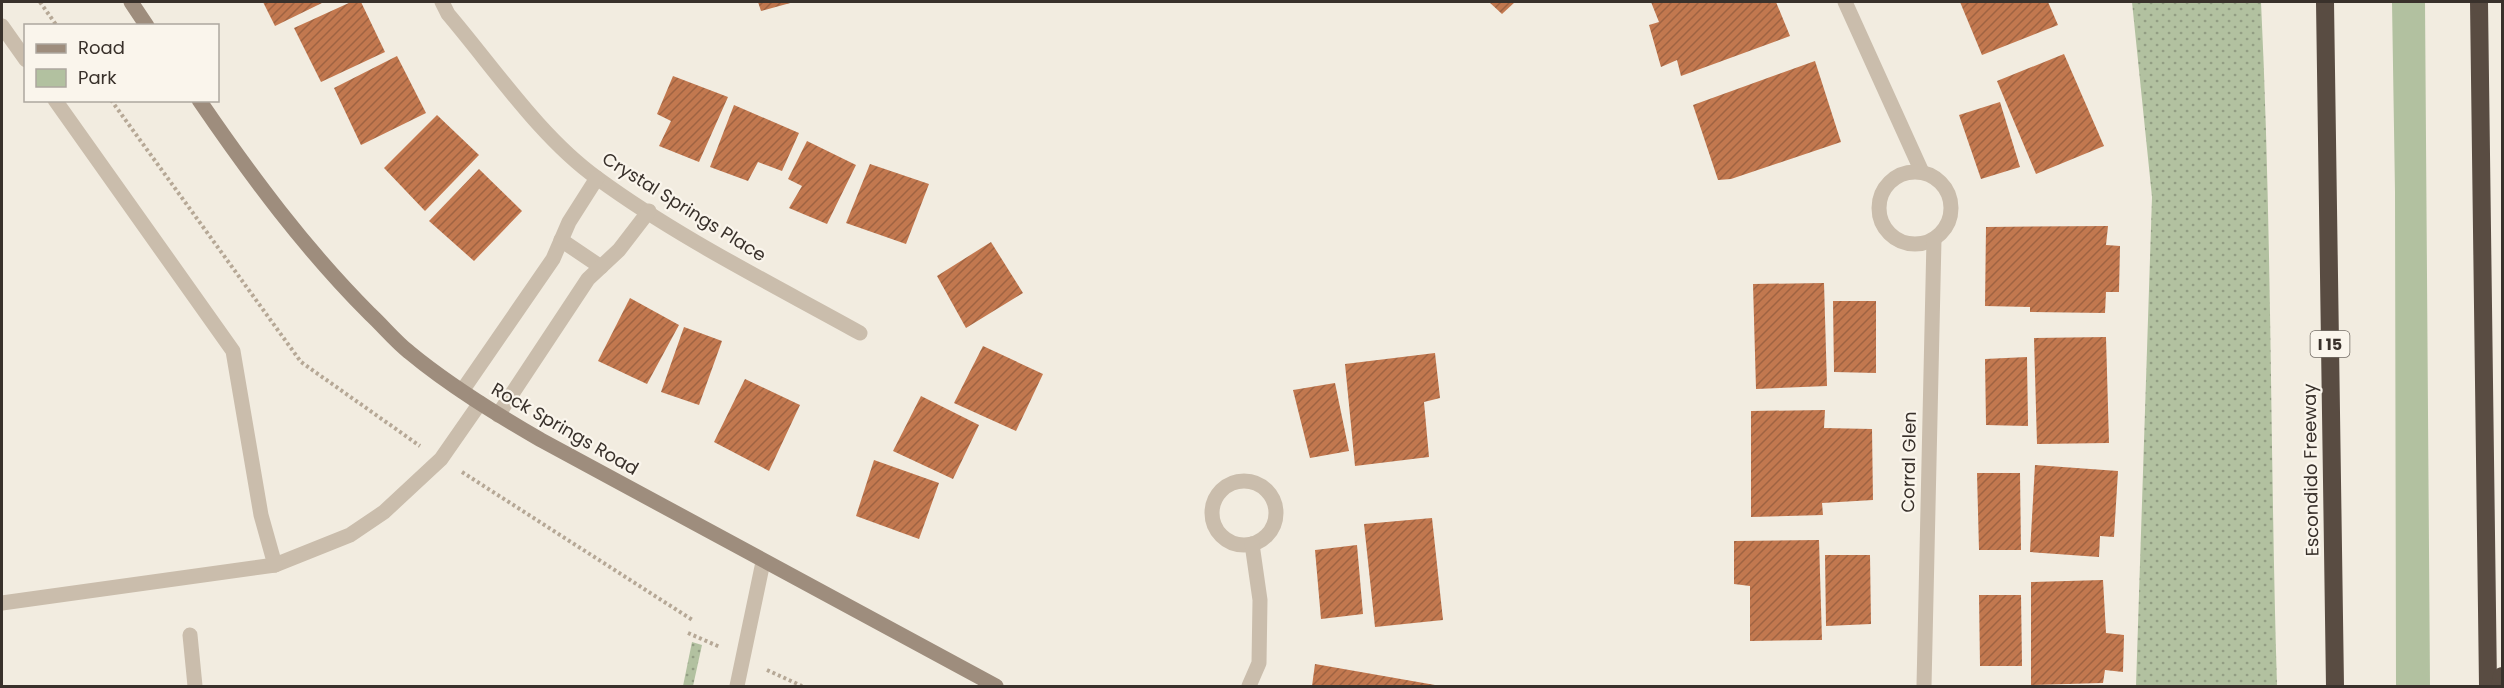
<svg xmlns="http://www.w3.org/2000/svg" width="2504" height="688" font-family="Poppins,sans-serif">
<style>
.grass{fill:url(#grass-dots)}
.green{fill:#b2c1a0}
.building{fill:url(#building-hatch)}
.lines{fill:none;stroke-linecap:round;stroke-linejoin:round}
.path{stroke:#b6a896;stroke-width:4;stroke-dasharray:3 3;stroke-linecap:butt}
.lane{stroke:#cabdac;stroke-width:15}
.street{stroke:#cabdac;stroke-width:15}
.secondary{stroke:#9e8d7d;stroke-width:15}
.highway{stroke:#594c42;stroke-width:18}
.labels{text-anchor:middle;stroke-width:4.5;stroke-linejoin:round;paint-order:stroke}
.shield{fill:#faf5ec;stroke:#736c65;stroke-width:1.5}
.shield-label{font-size:16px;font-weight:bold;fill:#39312b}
.street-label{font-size:18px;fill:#39312b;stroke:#faf5ec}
</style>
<defs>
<pattern id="grass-dots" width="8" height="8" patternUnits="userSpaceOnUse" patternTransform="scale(1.5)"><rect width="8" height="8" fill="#b2c1a0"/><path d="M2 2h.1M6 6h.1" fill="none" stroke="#929d83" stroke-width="1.8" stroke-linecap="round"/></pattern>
<pattern id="building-hatch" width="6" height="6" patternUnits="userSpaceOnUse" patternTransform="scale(1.5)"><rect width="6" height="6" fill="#c2784f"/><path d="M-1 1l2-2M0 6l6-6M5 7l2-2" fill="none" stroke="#9f6342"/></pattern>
</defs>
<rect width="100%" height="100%" fill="#f2ece0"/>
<g class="grass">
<path d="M2132 2H2261C2272 230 2270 458 2277 686H2136L2152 197Z"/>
<path d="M692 642 702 645 693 686H683Z"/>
</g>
<path class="green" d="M2392 2H2425L2430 686H2396L2395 192Z"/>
<g class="building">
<path d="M263 2H324L275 26Z"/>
<path d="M351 2H361L385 52 321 82 294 28Z"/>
<path d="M758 2H794L761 11Z"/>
<path d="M1489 2H1515L1502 14Z"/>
<path d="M1651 2H1776L1790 36 1681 76 1677 60 1661 67 1649 25 1659 22Z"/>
<path d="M1960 2H2048L2058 25 1982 55Z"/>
<path d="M2064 54 2104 146 2036 174 1997 81Z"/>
<path d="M397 56 426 113 361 145 334 88Z"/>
<path d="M1815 61 1841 142 1731 179 1718 180 1693 105Z"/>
<path d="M673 76 728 97 699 162 659 146 671 121 657 114Z"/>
<path d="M2000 102 2020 167 1981 179 1959 115Z"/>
<path d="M734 105 799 133 782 171 758 162 748 181 710 167Z"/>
<path d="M437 115 479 155 425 211 384 168Z"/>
<path d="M807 141 856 165 827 224 789 208 802 186 788 179Z"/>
<path d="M870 164 929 184 906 244 846 223Z"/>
<path d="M479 169 522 211 474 261 429 221Z"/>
<path d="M2108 226 2106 245 2120 246 2119 292H2106L2105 313 2030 312V307L1985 306 1986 227Z"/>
<path d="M991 242 1023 293 966 328 937 276Z"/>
<path d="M1824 283 1827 386 1756 389 1753 284Z"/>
<path d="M630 298 679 325 647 384 598 361Z"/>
<path d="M1833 301H1876V373L1834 372Z"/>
<path d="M684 327 722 341 699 405 661 392Z"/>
<path d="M2106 337 2109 443 2037 444 2034 338Z"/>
<path d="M983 346 1043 374 1016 431 954 403Z"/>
<path d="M1435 353 1440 398 1424 402 1429 457 1355 466 1345 364Z"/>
<path d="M2027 357 2028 426 1986 425 1985 359Z"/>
<path d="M745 379 800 405 769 471 714 442Z"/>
<path d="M1335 383 1349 451 1310 458 1293 390Z"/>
<path d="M921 396 979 425 953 479 893 451Z"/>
<path d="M1825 410 1824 428 1872 429 1873 500 1822 503 1823 515 1751 517V411Z"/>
<path d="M874 460 939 483 919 539 856 516Z"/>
<path d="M2035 465 2118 471 2114 537 2100 536 2099 557 2030 552Z"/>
<path d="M1977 473H2020L2021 550H1979Z"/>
<path d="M1432 518 1443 620 1375 627 1364 524Z"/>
<path d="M1819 540 1822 640 1750 641V586L1734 584V541Z"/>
<path d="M1357 545 1363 614 1321 619 1315 550Z"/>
<path d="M1825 555H1870L1871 624 1826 626Z"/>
<path d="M2103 580 2106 633 2124 635 2123 672 2105 670 2103 683 2031 685V582Z"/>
<path d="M1979 595H2021L2022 666H1980Z"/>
<path d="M1315 664 1435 685V686H1312Z"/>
</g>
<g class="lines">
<g class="path">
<path d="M40 2 57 26"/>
<path d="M111 100 301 362 420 446"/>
<path d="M462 472 694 621"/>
<path d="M688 633 720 647"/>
<path d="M767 670 802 686"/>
</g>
<g class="lane">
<path d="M2 26 26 60"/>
<path d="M275 565 350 535 384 512 441 459 480 403"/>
<path d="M2 603 275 565 261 515 233 351 55 100"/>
</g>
<g class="street">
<path d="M442 2 448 14C494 68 540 137 597 178 679 238 772 284 860 333"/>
<path d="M1845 2 1922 172"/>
<circle cx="1915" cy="208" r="36"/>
<path d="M561 240 601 267"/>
<path d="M462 391 553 259 569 222 597 178"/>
<path d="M498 415 588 279 619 250 649 211"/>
<circle cx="1244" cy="513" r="32"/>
<path d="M190 635 195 686"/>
<path d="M737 686 763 562"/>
<path d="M1249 686 1259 663 1260 600 1252 544"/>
<path d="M1924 686 1934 239"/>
</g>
<g class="secondary">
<path d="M131 2 147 26"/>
<path d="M199 100C251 176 305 249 370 314 383 326 395 341 409 352 450 386 496 414 541 440L996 686"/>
</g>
<g class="highway">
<path d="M2325 2 2335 686"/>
<path d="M2479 2 2488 686"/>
<path d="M2500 686 2502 676"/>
</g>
</g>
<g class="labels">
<rect class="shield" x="2310.5" y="331" width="39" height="26" rx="4.5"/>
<g class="shield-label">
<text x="2330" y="350">I 15</text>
</g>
<g class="street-label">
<text transform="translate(684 207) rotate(32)" y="6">Crystal Springs Place</text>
<text transform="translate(565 429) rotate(30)" y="6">Rock Springs Road</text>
<text transform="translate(1909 462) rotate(-89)" y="6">Corral Glen</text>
<text transform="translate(2311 470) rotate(-91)" y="6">Escondido Freeway</text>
</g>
</g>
<rect width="2504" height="688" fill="none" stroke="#39312b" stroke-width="6"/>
<rect x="24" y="24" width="195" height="78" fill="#faf5ec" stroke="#ada79f" stroke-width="1.5"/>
<rect x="36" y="44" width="30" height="9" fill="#9e8d7d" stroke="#ada79f" stroke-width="1.5"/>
<text x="78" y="54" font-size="18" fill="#39312b">Road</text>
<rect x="36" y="69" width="30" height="18" fill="#b2c1a0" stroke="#ada79f" stroke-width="1.5"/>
<text x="78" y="84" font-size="18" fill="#39312b">Park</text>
</svg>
